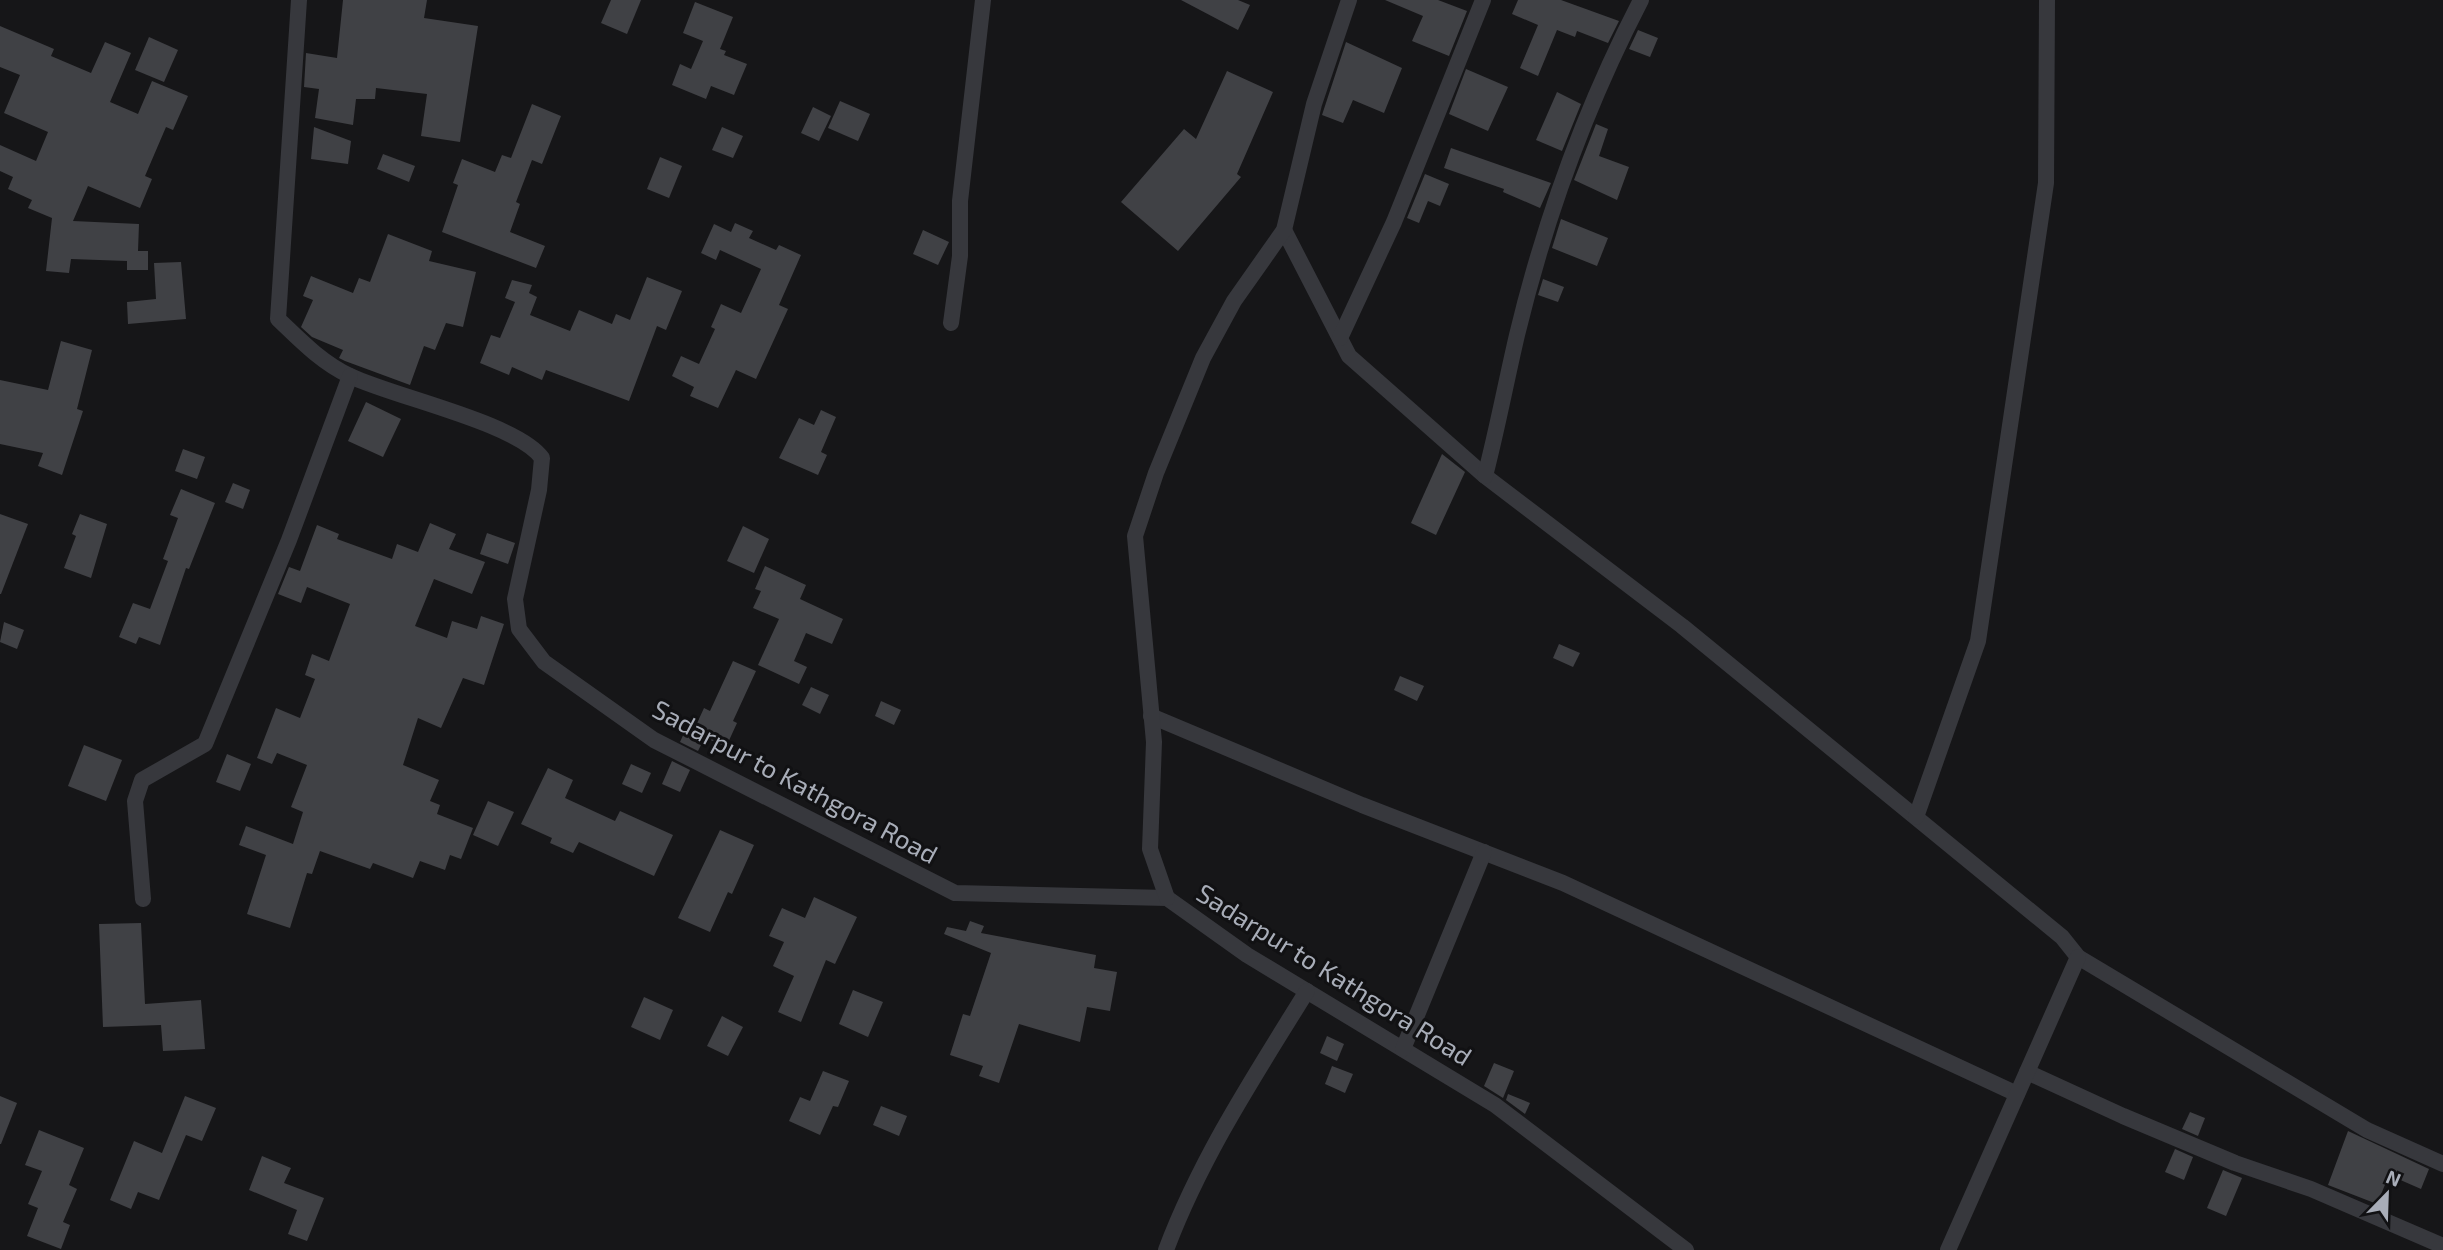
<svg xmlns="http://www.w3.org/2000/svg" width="2443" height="1250" font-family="'Exo 2',sans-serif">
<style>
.building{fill:#404145}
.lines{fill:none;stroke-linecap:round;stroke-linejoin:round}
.minor{stroke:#37383d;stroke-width:16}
.labels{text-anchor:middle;stroke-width:6;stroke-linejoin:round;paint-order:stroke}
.street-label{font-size:26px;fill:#a8adb8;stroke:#111113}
</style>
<rect width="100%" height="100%" fill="#161618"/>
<g class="building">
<path d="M343 0H427L424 18 478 26 460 142 421 136 427 94 376 88 375 99H356L353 125 315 118 319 89 304 87 306 53 337 58Z"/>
<path d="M611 0H641L627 34 601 23Z"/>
<path d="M1181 0H1238L1250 5 1238 30Z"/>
<path d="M1385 0H1438L1467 11 1449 56 1412 41 1423 16Z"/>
<path d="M1518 0H1561L1619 21 1608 43 1577 31 1575 37 1557 30 1538 76 1520 68 1538 25 1512 14Z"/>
<path d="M695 2 733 17 720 49 726 51 724 55 747 64 734 95 711 86 706 99 672 85 680 64 691 69 703 41 683 33Z"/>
<path d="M0 26 54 49 51 56 91 73 105 42 131 53 110 102 138 114 152 81 188 96 173 130 166 127 145 176 152 179 140 208 88 186 73 221 139 224 138 251H148V270H127V261L71 259 69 273 46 271 52 218 28 208 32 200 8 189 13 177 0 171V145L36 161 48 132 4 113 20 75 0 67Z"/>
<path d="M1638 30 1658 38 1650 57 1629 49Z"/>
<path d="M149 37 178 50 164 82 135 70Z"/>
<path d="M1346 42 1402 68 1384 113 1353 100 1343 123 1322 115Z"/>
<path d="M1466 69 1508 87 1488 131 1449 114Z"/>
<path d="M1227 71 1273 92 1237 174 1241 177 1178 251 1121 202 1184 129 1196 139Z"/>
<path d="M1557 92 1581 104 1562 151 1536 140Z"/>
<path d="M840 101 870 114 858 141 828 128Z"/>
<path d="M532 104 561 116 542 164 532 160 516 202 520 204 510 232 545 246 536 268 442 232 458 185 453 183 462 159 495 172 502 155 511 158Z"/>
<path d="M813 107 831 116 819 141 801 133Z"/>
<path d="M1596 124 1608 129 1599 156 1629 167 1617 200 1574 180Z"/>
<path d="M314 127 351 141 348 164 311 159Z"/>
<path d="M722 127 743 136 733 158 712 150Z"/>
<path d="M1451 148 1551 183 1540 208 1503 192 1504 189 1444 168Z"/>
<path d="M383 154 415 166 409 182 377 169Z"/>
<path d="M660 157 682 166 669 198 647 189Z"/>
<path d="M1425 174 1449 184 1440 206 1428 201 1419 223 1407 218Z"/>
<path d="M1561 219 1608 238 1597 266 1552 248Z"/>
<path d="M735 223 753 231 749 238 776 250 779 245 801 255 779 305 788 309 756 379 736 370 718 408 690 396 694 387 672 376 681 356 699 364 715 329 711 327 721 304 741 313 761 269 720 250 716 260 701 253 714 224 731 232Z"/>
<path d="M923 230 949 242 938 265 913 254Z"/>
<path d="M388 234 432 251 429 261 476 272 463 327 446 323 435 350 424 346 410 385 345 361 339 358 343 350 312 337 301 327 313 300 303 296 311 276 353 293 359 278 370 282Z"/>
<path d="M181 262 186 319 128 324 127 302 156 299 154 263Z"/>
<path d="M647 277 682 291 666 330 657 326 629 401 546 370 542 380 512 367 509 375 480 363 491 335 500 338 515 302 505 298 512 280 532 285 529 293 537 297 530 315 570 331 579 310 612 324 616 314 630 320Z"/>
<path d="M1543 279 1564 287 1558 302 1538 295Z"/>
<path d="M61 341 92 350 77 409 83 411 62 475 38 466 43 453 0 444V380L48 390Z"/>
<path d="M366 402 401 419 383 457 348 441Z"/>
<path d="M821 410 836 417 821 452 827 455 818 475 779 458 799 418 814 425Z"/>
<path d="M183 449 205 457 197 479 175 471Z"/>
<path d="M1442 454 1465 472 1436 535 1411 523Z"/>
<path d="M233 483 250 490 243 509 225 502Z"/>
<path d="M181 489 215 503 189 569 186 568 160 645 139 637 136 644 119 637 133 603 150 609 168 561 163 559 178 518 170 515Z"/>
<path d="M0 514 28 524 1 594H0Z"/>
<path d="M80 514 107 524 91 578 64 568 76 536 72 534Z"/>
<path d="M430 523 456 534 449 549 485 562 472 594 434 579 415 626 447 638 452 621 477 629 481 616 504 624 484 685 463 678 441 728 418 718 403 765 439 780 430 801 440 805 437 814 473 828 461 859 450 855 445 870 420 861 413 878 373 863 370 869 320 851 312 874 307 873 290 928 247 914 266 855 239 845 246 826 293 844 303 812 291 807 307 765 277 753 272 764 257 758 276 708 300 718 315 679 305 675 312 654 329 661 350 604 307 587 301 603 278 594 289 567 300 571 317 525 339 534 337 539 392 559 397 544 418 552Z"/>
<path d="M743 526 769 539 754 573 727 561Z"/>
<path d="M487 533 515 543 508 564 480 554Z"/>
<path d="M765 566 806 585 800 599 843 619 832 644 806 633 794 661 807 667 799 684 758 665 779 619 753 608 761 591 755 589Z"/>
<path d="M4 622 24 630 17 649 0 642Z"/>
<path d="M1559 644 1580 653 1573 667 1553 658Z"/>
<path d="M733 661 756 671 733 721 737 723 726 747 693 732 704 708 710 711Z"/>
<path d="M1400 676 1424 686 1417 701 1394 690Z"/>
<path d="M811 687 829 695 820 714 802 705Z"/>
<path d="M881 701 901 710 894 725 875 716Z"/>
<path d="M685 731 704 739 698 751 680 742Z"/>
<path d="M84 745 122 760 106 801 68 786Z"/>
<path d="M227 754 251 764 240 791 216 782Z"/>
<path d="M672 761 690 770 680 792 662 784Z"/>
<path d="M631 764 651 773 642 793 622 784Z"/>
<path d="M548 768 573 780 565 798 615 821 620 811 673 835 654 876 579 842 573 853 550 843 552 838 521 824Z"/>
<path d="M488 801 514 812 498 846 473 835Z"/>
<path d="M720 830 754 845 732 894 728 892 710 932 678 918Z"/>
<path d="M814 897 857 917 835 964 826 960 801 1022 778 1012 794 976 773 966 784 942 769 936 782 908 805 918Z"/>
<path d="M970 921 984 926 981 933 1096 955 1094 968 1117 972 1110 1011 1087 1007 1080 1042 1019 1024 999 1083 979 1076 983 1066 950 1055 963 1014 970 1016 991 953 944 934 947 927 966 931Z"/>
<path d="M141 923 145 1004 201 1000 205 1049 163 1051 161 1025 103 1027 99 924Z"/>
<path d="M853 990 883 1002 868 1037 839 1024Z"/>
<path d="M644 997 673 1010 660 1040 631 1027Z"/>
<path d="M722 1016 743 1027 728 1056 707 1046Z"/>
<path d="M1327 1036 1344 1044 1337 1061 1320 1053Z"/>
<path d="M1494 1063 1514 1071 1503 1098 1484 1086Z"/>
<path d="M1332 1066 1353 1074 1345 1093 1325 1084Z"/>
<path d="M823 1071 849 1081 838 1107 833 1106 820 1135 789 1121 800 1097 810 1101Z"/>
<path d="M1508 1094 1530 1103 1525 1114 1506 1100Z"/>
<path d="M0 1096 17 1103 1 1144H0Z"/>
<path d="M185 1096 216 1108 202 1141 186 1135 159 1200 138 1192 131 1209 110 1200 134 1141 162 1153Z"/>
<path d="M881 1106 907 1116 899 1136 873 1125Z"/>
<path d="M2190 1112 2205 1118 2198 1136 2182 1129Z"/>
<path d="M39 1130 84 1148 69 1185 77 1189 63 1222 70 1225 61 1249 27 1236 38 1208 28 1204 42 1171 25 1165Z"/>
<path d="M2348 1131 2429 1169 2421 1189 2389 1175 2377 1204 2328 1185Z"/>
<path d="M2175 1149 2193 1157 2184 1180 2165 1172Z"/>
<path d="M262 1156 291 1168 284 1183 324 1198 307 1241 288 1234 297 1210 249 1190Z"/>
<path d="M2223 1170 2242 1178 2226 1216 2207 1208Z"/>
</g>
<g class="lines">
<g class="minor">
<path d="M299 0 278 319C301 341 321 362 350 376 394 397 517 423 542 458L539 490 515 599 519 629 544 662 654 740 955 893 1167 898 1247 955 1495 1105 1686 1250"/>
<path d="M1284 230 1349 356 1485 476 1682 626 2062 937 2078 957 2367 1130 2443 1164"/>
<path d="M951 323 960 256V201L983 0"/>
<path d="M1340 338 1394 222 1483 0"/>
<path d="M1485 476C1497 430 1506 382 1517 335 1545 219 1586 106 1641 0"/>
<path d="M1151 716 1362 805 1563 883 2017 1094"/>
<path d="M1916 817 1978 641 2046 183 2047 0"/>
<path d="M1167 898 1150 849 1154 742 1135 536 1156 473 1203 358 1234 301 1284 230 1314 104 1349 0"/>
<path d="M143 899 135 801 142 780 205 744 289 540 350 376"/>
<path d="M1403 1049 1484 852"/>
<path d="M2027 1072 2123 1116 2235 1163 2311 1189 2443 1246"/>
<path d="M1166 1250C1201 1157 1255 1075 1307 991"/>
<path d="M1948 1250 2078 957"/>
</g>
</g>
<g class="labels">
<g class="street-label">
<text transform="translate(795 782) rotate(28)" y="9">Sadarpur to Kathgora Road</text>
<text transform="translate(1334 975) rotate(32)" y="9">Sadarpur to Kathgora Road</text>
</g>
</g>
<g transform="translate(2387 1194) rotate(23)" stroke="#111113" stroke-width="5" paint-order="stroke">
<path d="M0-5L12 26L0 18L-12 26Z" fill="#a8adb8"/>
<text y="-10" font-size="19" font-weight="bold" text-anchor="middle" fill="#a8adb8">N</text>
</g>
</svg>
